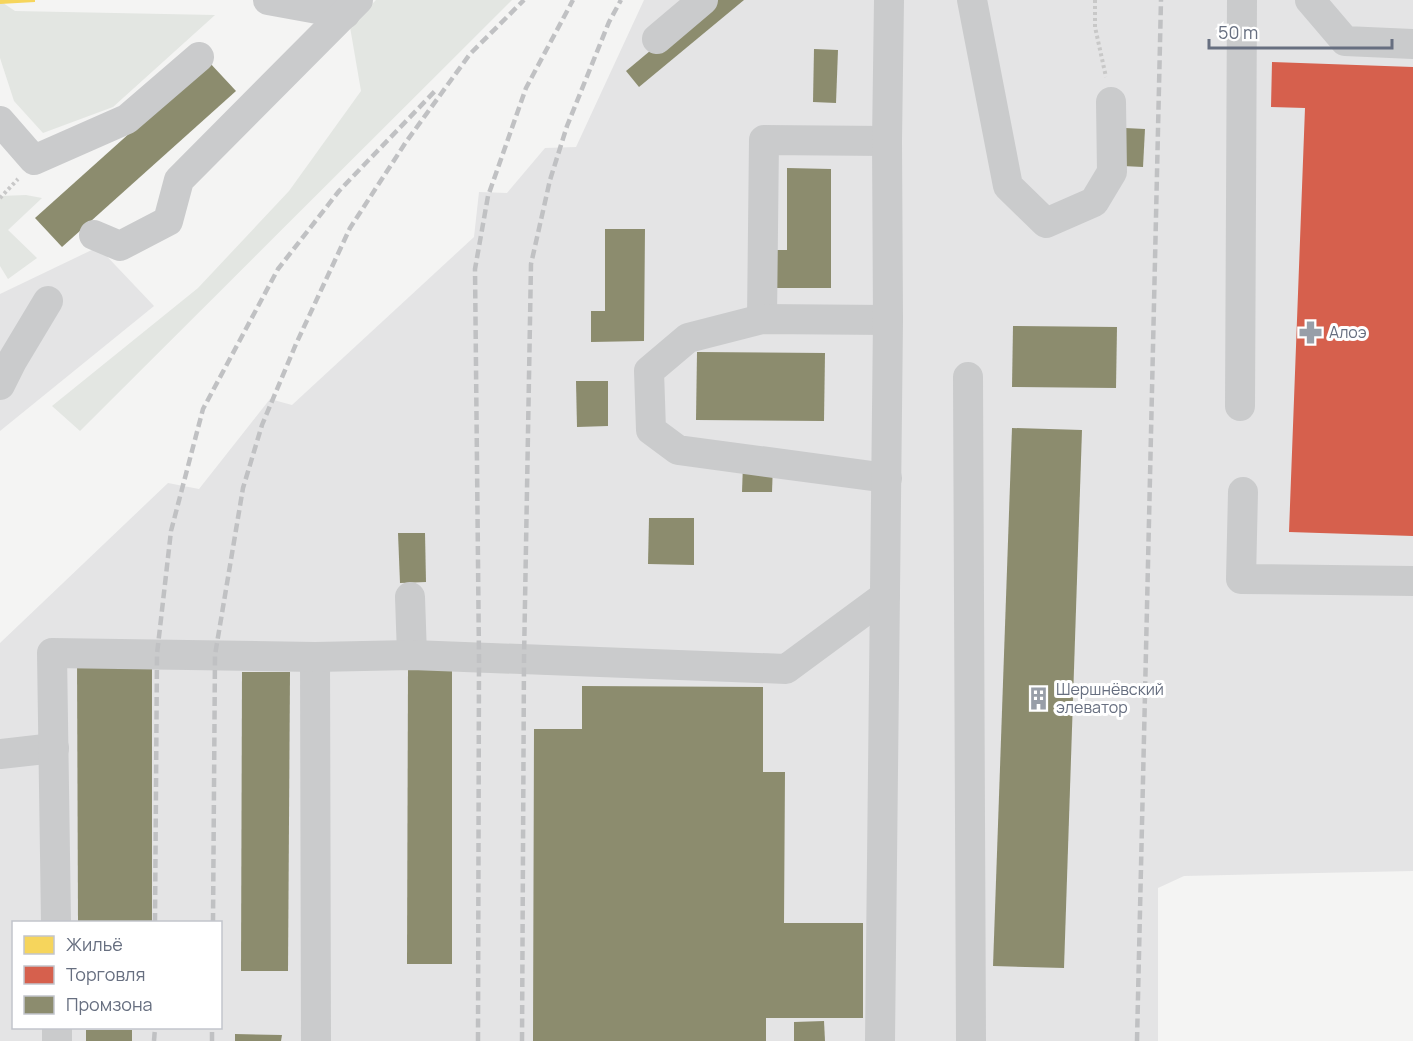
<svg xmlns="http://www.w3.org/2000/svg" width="1413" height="1041" font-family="Manrope,sans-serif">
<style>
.built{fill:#e4e4e5;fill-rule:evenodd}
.green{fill:#e3e6e2}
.homes{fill:#f6d55c}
.shops{fill:#d6604d}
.industry{fill:#8c8c6e}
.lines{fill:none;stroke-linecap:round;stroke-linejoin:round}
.path{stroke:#c8c8c8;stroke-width:4;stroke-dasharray:3 3;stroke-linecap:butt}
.minor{stroke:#cacbcc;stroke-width:30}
.rail{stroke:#c0c1c3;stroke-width:4.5;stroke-dasharray:9 4.5;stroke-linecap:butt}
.labels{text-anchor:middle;stroke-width:6;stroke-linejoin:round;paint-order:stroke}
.poi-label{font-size:16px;fill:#676f80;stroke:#fff;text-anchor:start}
</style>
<rect width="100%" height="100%" fill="#f4f4f3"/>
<g class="built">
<path d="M644 0H1413V871L1184 876 1158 888V1041H0V643L168 483 199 489 270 399 292 405 474 237 479 192 507 193 545 148 576 147ZM14 922H220V1028H14Z"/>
<path d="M98 247 154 306 0 431V294Z"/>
</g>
<g class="green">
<path d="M376 0H512L80 431 52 406 198 288 289 191 361 91 350 27Z"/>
<path d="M0 1 15 11 215 15 113 107 43 133 14 101 0 58Z"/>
<path d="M26 195 42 198 8 230 37 258 8 279 0 266V196Z"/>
</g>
<path class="homes" d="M0 0H35V2L0 4Z"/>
<path class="shops" d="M1272 62 1413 67V536L1289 532 1305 108 1271 107Z"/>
<g class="industry">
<path d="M711 0H744L639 87 626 71Z"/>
<path d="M814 49 838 50 836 103 813 102Z"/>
<path d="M209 62 236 91 62 247 35 218Z"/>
<path d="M1125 128 1145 129 1143 167 1123 166Z"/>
<path d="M787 168 831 169V288H770V250H787Z"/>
<path d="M605 229H645L644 341 591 342V311H605Z"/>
<path d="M1013 326 1117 327 1116 388 1012 387Z"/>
<path d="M697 352 825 353 824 421 696 420Z"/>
<path d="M576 381H608V426L577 427Z"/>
<path d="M1012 428 1082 430 1064 968 993 966Z"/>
<path d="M743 464H773L772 492H742Z"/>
<path d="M649 518H694V565L648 564Z"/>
<path d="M398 533H425L426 582 400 583Z"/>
<path d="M77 660H152V922H78Z"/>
<path d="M408 667H452V964H407Z"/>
<path d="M242 672H290L288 971H241Z"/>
<path d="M582 686 763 687V772H785L784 923H863V1018H766V1041H533L534 729H582Z"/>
<path d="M824 1021 825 1041H794V1022Z"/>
<rect x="86" y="1030" width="46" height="11"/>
<path d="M235 1034 282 1035 281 1041H235Z"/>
</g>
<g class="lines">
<g class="path">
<path d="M1095 0V27L1106 77"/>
<path d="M0 198 18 179"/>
</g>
<g class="minor">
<path d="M268 0 345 14"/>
<path d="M972 0 1008 186 1046 223 1094 202 1112 172 1111 102"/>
<path d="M1310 0 1345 41 1413 44"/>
<path d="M657 39 703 0"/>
<path d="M0 121 34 160 127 119 199 57"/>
<path d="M94 235 120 246 168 221 179 180 358 0"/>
<path d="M762 319 764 140 887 141"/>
<path d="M968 377 971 1041"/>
<path d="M0 385 12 361 48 301"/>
<path d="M1240 406 1242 0"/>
<path d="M887 478 678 450 651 430 649 371 688 338 762 319 888 320"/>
<path d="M1243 492 1241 579 1413 581"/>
<path d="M410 597 412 655"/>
<path d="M315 657 316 1041"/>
<path d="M0 754 54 748"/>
<path d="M56 922 52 653 315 657 412 655 786 669 885 596"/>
<path d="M57 1028V1041"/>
<path d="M880 1041 888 320 887 141 889 0"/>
</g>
<g class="rail">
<path d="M155 922 157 654 171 531 203 409 278 269 339 191 435 91"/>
<path d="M213 922 215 655 243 488 262 425 296 344 350 228 406 142 470 54 524 0"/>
<path d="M154 1041 155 1028"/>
<path d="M212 1041V1028"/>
<path d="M478 1041 479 658 475 269 488 196 526 88 573 0"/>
<path d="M522 1041 524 659 531 264 550 180 567 126 609 22 621 0"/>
<path d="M1137 1041 1161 0"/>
</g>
</g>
<defs>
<symbol id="pharmacy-bare" viewBox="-9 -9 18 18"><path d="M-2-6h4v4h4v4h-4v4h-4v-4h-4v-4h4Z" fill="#989ea8" stroke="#fff" stroke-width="2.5" paint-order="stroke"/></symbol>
<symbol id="building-bare" viewBox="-9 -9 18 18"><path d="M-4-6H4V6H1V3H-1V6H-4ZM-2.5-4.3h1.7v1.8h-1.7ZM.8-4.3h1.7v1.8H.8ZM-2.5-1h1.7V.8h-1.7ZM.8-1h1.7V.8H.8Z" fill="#989ea8" stroke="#fff" stroke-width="2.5" paint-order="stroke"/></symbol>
</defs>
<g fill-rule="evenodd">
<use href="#pharmacy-bare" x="1294" y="316" width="33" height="33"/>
<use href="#building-bare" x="1022" y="682" width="33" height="33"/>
</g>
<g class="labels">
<g class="poi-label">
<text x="1329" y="338">Алоэ</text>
<text x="1056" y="695">Шершнёвский<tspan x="1056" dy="18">элеватор</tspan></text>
</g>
</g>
<rect x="12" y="921" width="210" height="108" fill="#ffffff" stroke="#c2c5cc" stroke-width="1.5"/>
<rect x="24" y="936" width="30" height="18" fill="#f6d55c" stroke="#c2c5cc" stroke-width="1.5"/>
<text x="66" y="951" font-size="18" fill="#676f80">Жильё</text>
<rect x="24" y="966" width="30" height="18" fill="#d6604d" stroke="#c2c5cc" stroke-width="1.5"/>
<text x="66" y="981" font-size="18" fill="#676f80">Торговля</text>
<rect x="24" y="996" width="30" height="18" fill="#8c8c6e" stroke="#c2c5cc" stroke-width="1.5"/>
<text x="66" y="1011" font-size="18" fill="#676f80">Промзона</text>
<path d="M1209 39v9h183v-9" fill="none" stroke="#676f80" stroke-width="3"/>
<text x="1218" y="39" font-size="18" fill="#676f80" stroke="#ffffff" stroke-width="4.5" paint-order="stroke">50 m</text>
</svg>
